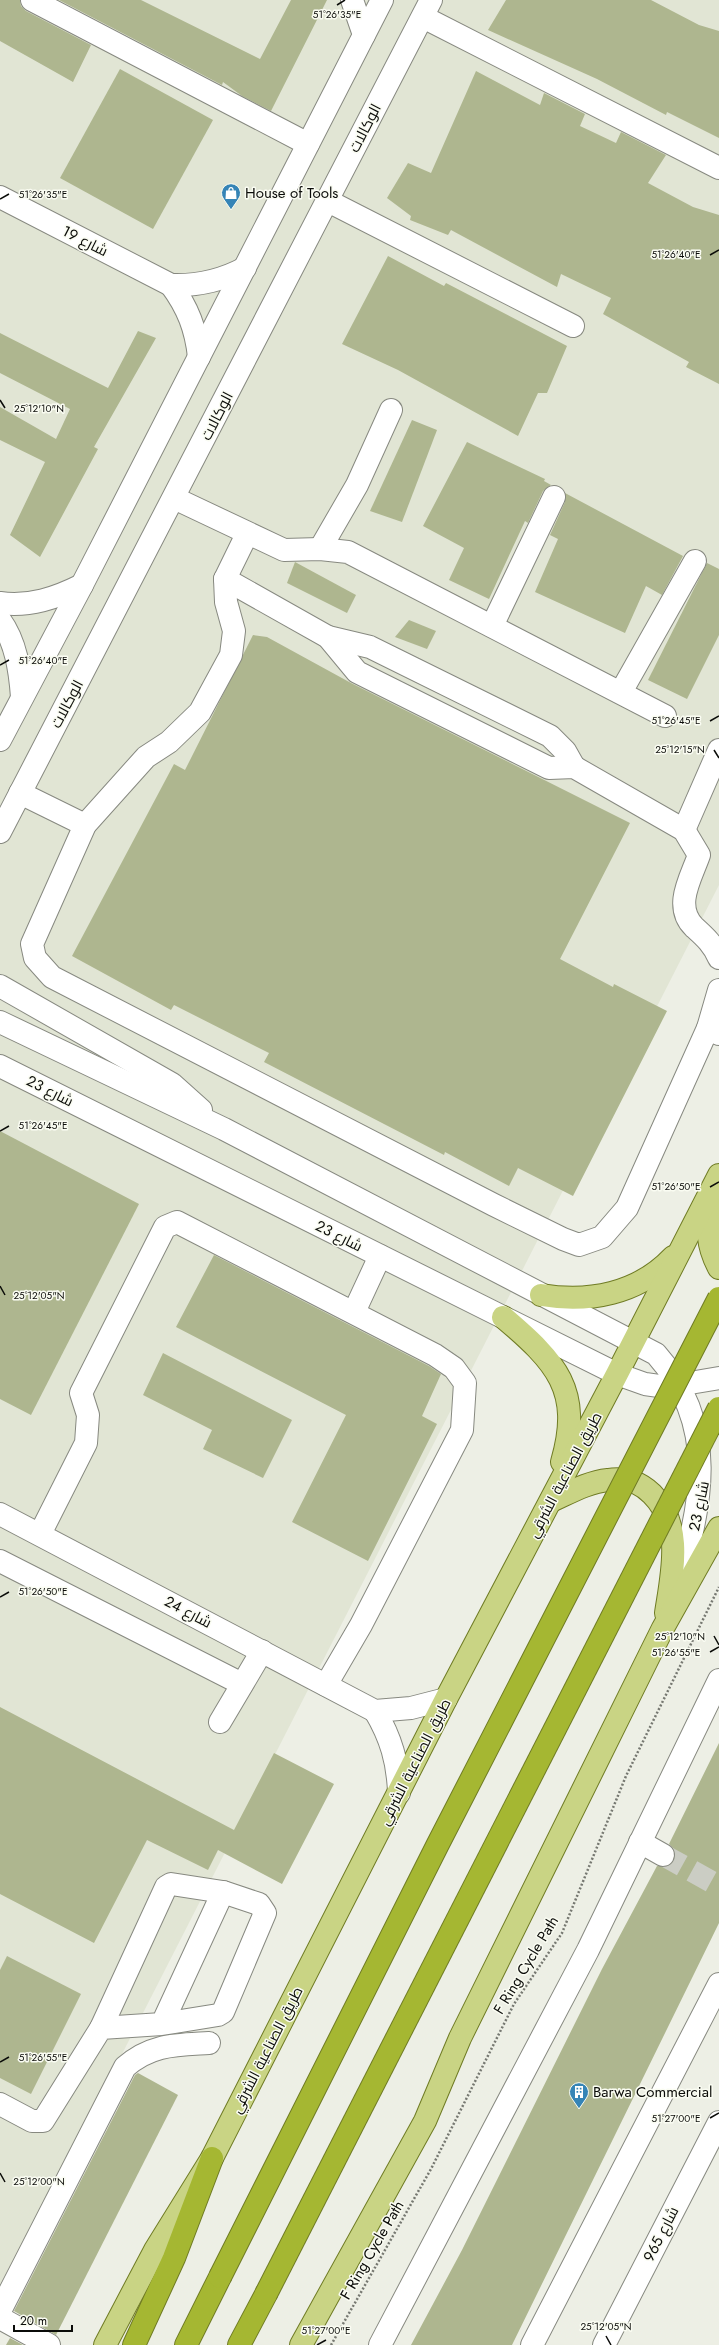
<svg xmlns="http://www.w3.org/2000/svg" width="719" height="2345" font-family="Jost,Cairo,sans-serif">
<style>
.built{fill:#e1e5d4}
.building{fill:#aeb68f}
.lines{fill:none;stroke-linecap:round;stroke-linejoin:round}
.minor-tunnel{stroke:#cbcdc4;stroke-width:22;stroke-dasharray:22 11;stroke-linecap:butt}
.minor-casing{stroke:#878980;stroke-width:24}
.major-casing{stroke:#6f7b24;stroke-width:24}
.highway-casing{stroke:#6f7b24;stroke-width:24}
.path{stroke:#767871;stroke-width:2.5;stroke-dasharray:2 2;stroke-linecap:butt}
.minor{stroke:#fff;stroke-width:22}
.major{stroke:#c9d484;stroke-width:22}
.highway{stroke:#a5b732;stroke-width:22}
.highway-bridge-casing{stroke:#6f7b24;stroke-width:24;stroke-linecap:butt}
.highway-bridge{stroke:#a5b732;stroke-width:22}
.ticks{fill:none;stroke:#0b0c09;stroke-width:1.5}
.labels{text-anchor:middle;stroke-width:3;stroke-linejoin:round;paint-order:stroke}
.street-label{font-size:15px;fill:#0b0c09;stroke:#fafcf2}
.poi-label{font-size:15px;fill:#0b0c09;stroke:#fafcf2;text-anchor:start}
.ticks-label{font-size:10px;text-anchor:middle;fill:#0b0c09;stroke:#fafcf2;stroke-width:3;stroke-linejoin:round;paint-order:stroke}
</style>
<rect width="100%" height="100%" fill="#edefe5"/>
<path class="built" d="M0 0H719V885L0 2293Z"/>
<g class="building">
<path d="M0 0H20L21 6 26 11 91 45 73 82 0 41Z"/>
<path d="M59 0H141L260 59 291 0H327L271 111 242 96 223 82 222 85Z"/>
<path d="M506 0H651L699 25 719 31V138L667 112 666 115 597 79 488 30Z"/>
<path d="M120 69 213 120 153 229 60 178Z"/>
<path d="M476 71 540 105 544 93 585 114 580 126 616 143 621 132 666 155 648 183 693 207 719 215V384L686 367 689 362 603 314 611 298 561 274 557 287 451 230 448 235 410 220 411 216 387 198 408 163 431 173Z"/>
<path d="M388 256 444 286 446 283 567 346 547 393H538L518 436 398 370 342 344Z"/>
<path d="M138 331 156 338 94 447 98 449 40 557 10 535 45 462 0 440V407L56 439 70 409 0 373V333L108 388Z"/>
<path d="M412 420 437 430 402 522 370 511Z"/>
<path d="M467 442 545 479 544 481 551 485 543 491 528 523 525 521 489 599 449 580 464 548 423 526Z"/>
<path d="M565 493 683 556 662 595 646 586 625 633 535 592 558 539 550 535 565 502Z"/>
<path d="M295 562 356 595 347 613 287 583Z"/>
<path d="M707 563 719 569V635L687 699 648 680Z"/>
<path d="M409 620 436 631 427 649 395 637Z"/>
<path d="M253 635 267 637 351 683 630 823 560 959 613 987 614 984 667 1011 573 1196 518 1168 509 1186 445 1152 444 1155 264 1062 269 1053 174 1005 171 1010 72 956 174 764 185 770Z"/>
<path d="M0 1131 139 1204 31 1415 0 1399Z"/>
<path d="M214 1255 429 1366 441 1374 422 1416 437 1424 368 1561 292 1522 346 1415 176 1327Z"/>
<path d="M163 1353 292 1420 263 1478 203 1449 212 1430 143 1395Z"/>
<path d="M0 1707 234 1830 274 1753 334 1784 282 1884 218 1850 208 1870 147 1840 94 1943 0 1894Z"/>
<path d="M719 1743V1923L512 2345H411L462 2250 602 1969 657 1866H669L674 1861V1849L669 1844Z"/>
<path d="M7 1956 81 1994 31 2094 0 2078V1970Z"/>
<path d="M138 2073 178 2095 56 2335 14 2311 135 2075Z"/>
<path d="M10 2338 23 2345H6Z"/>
</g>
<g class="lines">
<path class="minor-tunnel" d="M663 1855 719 1886"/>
<defs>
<g id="minor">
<path d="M32 0 308 144"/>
<path d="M352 0 364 35"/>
<path d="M423 17 719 168"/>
<path d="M0 197 171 285C198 286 221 281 245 268"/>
<path d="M328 201 573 326"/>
<path d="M171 285C188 308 196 329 199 357"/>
<path d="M174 498 284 550 320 549 348 552 665 716"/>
<path d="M247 534 225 579 226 602 234 631 231 655 200 712 169 742 146 757 85 825 32 944 35 958 52 977 494 1205 563 1239 579 1245 602 1237 627 1208 708 1028 719 1034"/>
<path d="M320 549 357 485 391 410"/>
<path d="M225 579 328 637 357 672 549 768 574 767 684 830 699 855C691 878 673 906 694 927 705 937 713 944 719 958"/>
<path d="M0 603C30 607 56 598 82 585"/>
<path d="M0 620C16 642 20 670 22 697"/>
<path d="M492 626 554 497"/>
<path d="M328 637 370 647 550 736 565 751 574 767"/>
<path d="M621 692 695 561"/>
<path d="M0 740 82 585 382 0"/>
<path d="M20 793 85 825"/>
<path d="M684 830 719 750"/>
<path d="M0 832 431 0"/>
<path d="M0 986 172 1084 201 1110"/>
<path d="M0 1022 224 1129 656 1354C719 1425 703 1505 675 1592"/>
<path d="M708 1028 719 990"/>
<path d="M0 1066 617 1374 645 1384 666 1387 719 1378"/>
<path d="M354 1312 380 1256"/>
<path d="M0 1514 375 1711 411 1708 446 1699"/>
<path d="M40 1534 86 1443 88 1415 81 1393 165 1227 177 1222 435 1355 454 1368 465 1383 462 1430 361 1625 326 1685"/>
<path d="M0 1561 242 1684"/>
<path d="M375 1711C391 1738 398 1762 399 1793"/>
<path d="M220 1722 262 1651"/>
<path d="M640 1842 663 1855"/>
<path d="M101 2028 166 1887 171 1884 223 1892"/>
<path d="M0 2104 32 2121H43L101 2028 162 2024 218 2015 223 2012 265 1913 259 1904 223 1892 162 2024"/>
<path d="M0 2311 125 2067C151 2044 176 2045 209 2043"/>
<path d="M0 2318 49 2345"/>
<path d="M380 2345 588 1950 719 1680"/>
<path d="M532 2345 719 1984"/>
<path d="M604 2345 719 2122"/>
</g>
<g id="major">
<path d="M712 1202C706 1226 707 1246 719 1268"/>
<path d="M541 1295C589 1303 638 1294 673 1257"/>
<path d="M503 1317C556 1362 583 1390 562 1462"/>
<path d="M551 1501C569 1493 588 1482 608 1480 624 1477 640 1482 652 1494 684 1526 672 1573 666 1613"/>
<path d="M105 2345 155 2250 212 2158 446 1699 617 1374 719 1175"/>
<path d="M301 2345 425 2121 460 2038 663 1628 719 1528"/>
</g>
<g id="highway">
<path d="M134 2345 174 2258 212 2158"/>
<path d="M186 2345 220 2277"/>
<path d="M239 2345 266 2294"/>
</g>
</defs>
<use href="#minor" class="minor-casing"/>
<use href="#major" class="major-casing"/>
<use href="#highway" class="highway-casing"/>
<path class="path" d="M331 2345 431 2169 514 2004 562 1933 626 1776 719 1587"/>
<use href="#minor" class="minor"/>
<use href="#major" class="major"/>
<use href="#highway" class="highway"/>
<defs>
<g id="highway-bridge">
<path d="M220 2277 438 1844 719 1298"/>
<path d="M266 2294 719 1408"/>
</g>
</defs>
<use href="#highway-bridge" class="highway-bridge-casing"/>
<use href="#highway-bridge" class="highway-bridge"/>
</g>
<path class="ticks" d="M337 5 345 0M0 199 9 194M710 255 719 250M0 400 5 408M0 665 9 660M710 721 719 716M714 750 719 758M0 1131 9 1126M710 1187 719 1182M0 1286 5 1295M0 1597 9 1592M714 1636 719 1645M710 1652 719 1647M0 2062 9 2057M710 2118 719 2113M0 2173 5 2182M606 2336 611 2345M317 2345 326 2340"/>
<defs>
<symbol id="shop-pin" viewBox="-11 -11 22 30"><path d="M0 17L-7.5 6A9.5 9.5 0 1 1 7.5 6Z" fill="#3584b6" stroke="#fafcf2"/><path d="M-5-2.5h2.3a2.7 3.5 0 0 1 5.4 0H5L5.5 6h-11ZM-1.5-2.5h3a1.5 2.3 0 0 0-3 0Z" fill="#fff"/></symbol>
<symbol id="building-pin" viewBox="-11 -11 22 30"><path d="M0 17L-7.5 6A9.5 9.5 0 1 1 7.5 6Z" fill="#3584b6" stroke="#fafcf2"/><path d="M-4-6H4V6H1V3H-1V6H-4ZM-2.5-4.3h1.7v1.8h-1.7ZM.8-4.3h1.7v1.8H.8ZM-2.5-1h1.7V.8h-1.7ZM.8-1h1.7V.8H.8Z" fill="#fff"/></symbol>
</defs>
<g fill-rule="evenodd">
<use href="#shop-pin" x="220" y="182" width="22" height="30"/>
<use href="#building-pin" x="568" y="2081" width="22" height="30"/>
</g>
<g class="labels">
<g class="street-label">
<text transform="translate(365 128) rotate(-63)" y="5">الوكالات</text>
<text transform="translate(85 241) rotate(27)" y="5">شارع 19</text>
<text transform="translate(217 416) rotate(-63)" y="5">الوكالات</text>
<text transform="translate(67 704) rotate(-62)" y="5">الوكالات</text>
<text transform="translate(50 1091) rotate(27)" y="5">شارع 23</text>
<text transform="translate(339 1236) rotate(27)" y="5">شارع 23</text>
<text transform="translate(565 1475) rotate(-62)" y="5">طريق الصناعية الشرقي</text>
<text transform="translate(699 1506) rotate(-78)" y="5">شارع 23</text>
<text transform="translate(188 1612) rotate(28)" y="5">شارع 24</text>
<text transform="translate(415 1762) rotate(-63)" y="5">طريق الصناعية الشرقي</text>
<text transform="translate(526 1965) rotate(-59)" y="5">F Ring Cycle Path</text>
<text transform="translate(267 2050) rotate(-63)" y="5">طريق الصناعية الشرقي</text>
<text transform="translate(661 2234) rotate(-63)" y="5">شارع 965</text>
<text transform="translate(372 2250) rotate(-60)" y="5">F Ring Cycle Path</text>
</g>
<g class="poi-label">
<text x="245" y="198">House of Tools</text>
<text x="593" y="2097">Barwa Commercial</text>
</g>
</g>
<g class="ticks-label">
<text x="337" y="18">51°26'35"E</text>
<text x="43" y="198">51°26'35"E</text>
<text x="676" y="258">51°26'40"E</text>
<text x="39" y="412">25°12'10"N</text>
<text x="43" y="664">51°26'40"E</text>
<text x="676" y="724">51°26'45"E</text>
<text x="680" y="753">25°12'15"N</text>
<text x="43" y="1129">51°26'45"E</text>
<text x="676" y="1190">51°26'50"E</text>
<text x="39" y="1299">25°12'05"N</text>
<text x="43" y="1595">51°26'50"E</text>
<text x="680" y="1640">25°12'10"N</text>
<text x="676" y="1656">51°26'55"E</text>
<text x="43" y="2061">51°26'55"E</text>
<text x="676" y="2122">51°27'00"E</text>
<text x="39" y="2185">25°12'00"N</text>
<text x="606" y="2330">25°12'05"N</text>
<text x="326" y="2334">51°27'00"E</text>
</g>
<path d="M14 2325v6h58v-6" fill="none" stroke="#0b0c09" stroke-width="2"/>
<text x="20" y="2325" font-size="12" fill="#0b0c09" stroke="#fafcf2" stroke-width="3" paint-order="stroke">20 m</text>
</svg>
